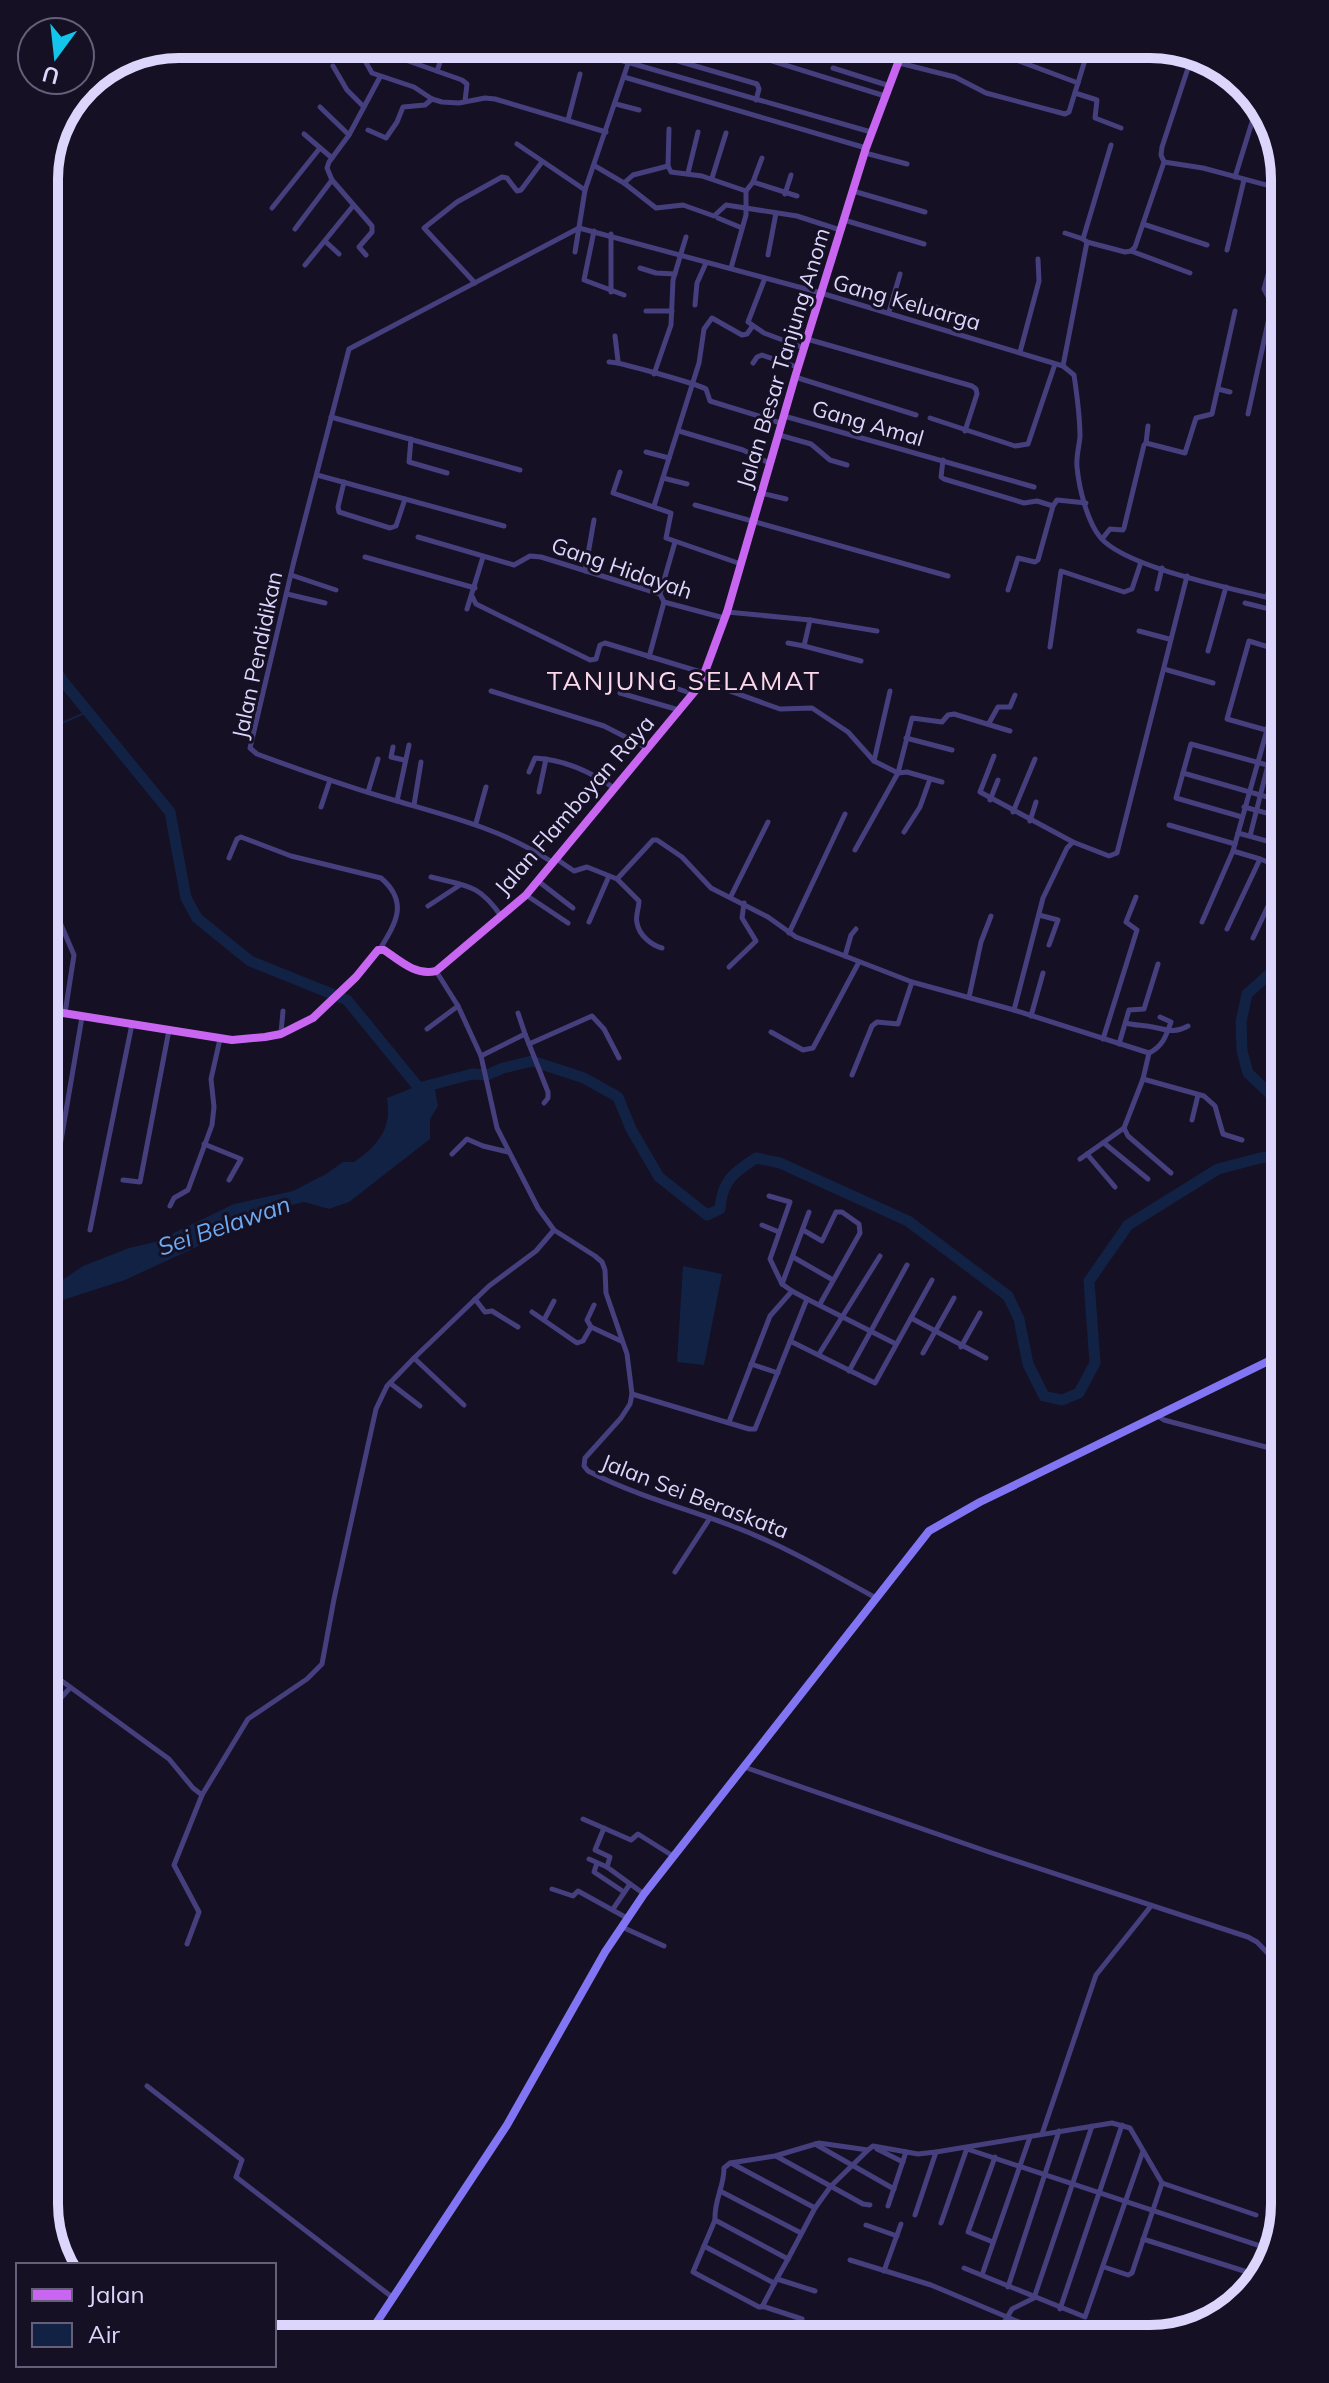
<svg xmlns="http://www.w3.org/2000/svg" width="1329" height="2383" font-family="Mulish,sans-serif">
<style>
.water{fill:#122245}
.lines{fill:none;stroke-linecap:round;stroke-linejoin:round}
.stream{stroke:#122245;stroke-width:2}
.river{stroke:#122245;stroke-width:11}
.minor{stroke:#463f7e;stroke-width:5}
.secondary{stroke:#8175f4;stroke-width:8}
.primary{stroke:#c866f2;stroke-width:8}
.labels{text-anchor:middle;stroke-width:6;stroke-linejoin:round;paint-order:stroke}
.street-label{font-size:22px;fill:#ddd6fc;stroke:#151023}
.water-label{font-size:24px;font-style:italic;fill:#6dabf3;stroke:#151023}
.quarter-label{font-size:26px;letter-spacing:2px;fill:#fcd8ec;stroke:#151023}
.rim{fill:none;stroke:#ddd6fc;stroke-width:10}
</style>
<rect width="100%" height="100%" fill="#151023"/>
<g class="water">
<path d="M430 1081 435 1090 438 1106 430 1119V1139L349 1202 329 1209 304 1202 283 1207 125 1280 44 1306V1285L61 1281 83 1266 129 1248 155 1242 234 1204 293 1191 326 1174 343 1162H354C379 1145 392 1128 387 1098Z"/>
<path d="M683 1266 722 1274 704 1365 677 1362Z"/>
</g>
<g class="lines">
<path class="stream" d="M44 731 89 711"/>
<g class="river">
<path d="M44 649 62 680 170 812 186 898 197 918 250 961 347 1000 419 1088 418 1093"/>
<path d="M419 1088 472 1074 487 1075 503 1068 532 1061 584 1078 618 1097 631 1129 659 1177 707 1215 720 1209C722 1181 733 1173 756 1158L780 1163 908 1221 1008 1296 1019 1319 1028 1364 1044 1396 1062 1400 1079 1393 1095 1363 1089 1281 1128 1225 1218 1169 1260 1158 1285 1155"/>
<path d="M1285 1108 1248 1073 1242 1051 1241 1022 1247 994 1285 960"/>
</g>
<g class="minor">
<path d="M979 46 1078 83"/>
<path d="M730 48 885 96"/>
<path d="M637 49 757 84 759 89 756 100"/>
<path d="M585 50 871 132"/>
<path d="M360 52 372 73 414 87 432 99 442 102 459 103 485 98 495 99 606 132"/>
<path d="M383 52 462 80 467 84 465 101"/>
<path d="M899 63 955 77 986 93 1065 114 1069 112 1089 47"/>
<path d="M333 66 347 90 364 107"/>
<path d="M833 68 890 86"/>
<path d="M437 71 444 51"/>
<path d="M624 77 866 148"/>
<path d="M1075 93 1097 100 1095 118 1121 128"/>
<path d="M616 104 639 110"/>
<path d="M320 107 349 135"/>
<path d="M568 120 580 74"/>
<path d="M368 130 386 138 397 122 403 107 425 105 432 99"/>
<path d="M304 134 332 158"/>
<path d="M517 144 585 190"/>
<path d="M865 153 907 164"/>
<path d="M1164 162 1203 168 1285 190"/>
<path d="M595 166 624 183 656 208 683 205 714 216 726 205 797 216 840 230"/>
<path d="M668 166 669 129"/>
<path d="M688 173 698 132"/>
<path d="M1235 177 1257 106"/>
<path d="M712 178 726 133"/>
<path d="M753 182 797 196"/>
<path d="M624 183 633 175 668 166 671 172 702 176 746 191V215L731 268"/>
<path d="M746 191 753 182 762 158"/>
<path d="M853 191 925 212"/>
<path d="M785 194 791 175"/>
<path d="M272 208 320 148"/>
<path d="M718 218 742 228"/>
<path d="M844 220 924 244"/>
<path d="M1143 224 1207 245"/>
<path d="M295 229 332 180"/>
<path d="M594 231 584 280 624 295"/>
<path d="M1065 233 1083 239"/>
<path d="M326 242 339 254"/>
<path d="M1087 242 1125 252 1131 251 1135 247 1164 162 1161 155 1162 147 1192 56"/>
<path d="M1227 250 1244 180"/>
<path d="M1131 251 1190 273"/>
<path d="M575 252 585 190 633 49"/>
<path d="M366 255 359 247 372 232V226L332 180 327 168 329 162 349 135 380 77"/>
<path d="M768 255 776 213"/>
<path d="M305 265 353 206"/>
<path d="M640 268 656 273 675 274"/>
<path d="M765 278 748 322 764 333 804 348"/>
<path d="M475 283 424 228 457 202 502 177 507 178 517 191 521 190 542 162"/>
<path d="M611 292V234"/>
<path d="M894 295 977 319"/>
<path d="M1272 304 1285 305"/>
<path d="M695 305 697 283 706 263"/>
<path d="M646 311H672"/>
<path d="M889 312 900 274"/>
<path d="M615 336 618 361"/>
<path d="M807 339 972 386 976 389 977 394 965 431"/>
<path d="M1020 352 1039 281 1038 259"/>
<path d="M609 362C616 361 697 384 706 389L710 401 781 423"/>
<path d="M753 363 757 357 762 355 797 367"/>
<path d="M1063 366 1087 242 1083 239 1111 145"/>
<path d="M654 374 671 325 673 280 686 237"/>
<path d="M795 377 916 415"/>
<path d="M1218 389 1230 392"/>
<path d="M1248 414 1272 304 1264 289 1285 214"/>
<path d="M784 416 1034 487"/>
<path d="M331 417 520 470"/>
<path d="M930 418 1015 446 1028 444 1055 364"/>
<path d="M679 431 743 450 769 463"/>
<path d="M779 435 811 444 830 460 847 465"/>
<path d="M411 439 409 462 447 473"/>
<path d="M1146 443 1148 426"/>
<path d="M646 452 669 458"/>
<path d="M943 460 941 477 944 479 1024 503 1037 501 1053 506"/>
<path d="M620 472 613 493 671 513 666 538 741 564"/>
<path d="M317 475 504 526"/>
<path d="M663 478 687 484"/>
<path d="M344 482 338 507 339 512 390 528 396 526 405 499"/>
<path d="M761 493 786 499"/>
<path d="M695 505 948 576"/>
<path d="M654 506 699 363 704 329 712 318 742 335 747 334 752 327"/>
<path d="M418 537 514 565 530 556 541 557 660 594 664 602 724 618"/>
<path d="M1102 539 1110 529 1123 530 1124 528 1144 445 1146 443 1185 453 1196 418 1212 414 1235 311"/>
<path d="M365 557 475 588"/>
<path d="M585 571 594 520"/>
<path d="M291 575 336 590"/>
<path d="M1157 589 1162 568"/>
<path d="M1008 590 1018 558 1035 562 1038 560 1053 506 1057 500 1086 503"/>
<path d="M287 594 325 603"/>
<path d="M660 594 675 542"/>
<path d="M472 596 476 604 590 660 596 659 600 645 605 643 704 673"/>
<path d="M1267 597 1275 568 1285 556"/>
<path d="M1245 603 1285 613"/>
<path d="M467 609 483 557"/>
<path d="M727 612 810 620 877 631"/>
<path d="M1139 631 1169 639"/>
<path d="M788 643 804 646 810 620"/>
<path d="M804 646 861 661"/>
<path d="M1050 647 1061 571 1124 592 1132 589 1141 562"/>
<path d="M1208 651 1226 587"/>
<path d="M649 657 664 602"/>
<path d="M1164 669 1213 683"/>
<path d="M631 673 693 694"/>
<path d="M702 681 780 709 812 708 848 732 874 761 898 773 907 772 942 782"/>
<path d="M491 691 604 726 647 748"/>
<path d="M620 693 679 710"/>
<path d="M1285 716 1280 714 1285 696"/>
<path d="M989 723 998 707H1010L1015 695"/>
<path d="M1266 730 1227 719 1249 641 1285 652"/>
<path d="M906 738 952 750"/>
<path d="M393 747 391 757 404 760"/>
<path d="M994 756 980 792 1073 842 1067 848 1043 898 1014 1010"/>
<path d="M874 761 890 691"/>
<path d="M529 772 535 758C565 760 589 771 614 788"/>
<path d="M1183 773 1285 802"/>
<path d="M368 792 378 759"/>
<path d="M539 792 546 759"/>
<path d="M990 800 998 780"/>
<path d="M397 801 409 745"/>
<path d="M414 805 421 762"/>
<path d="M321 807 330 780"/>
<path d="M1244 807 1285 818"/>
<path d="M1013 812 1035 759"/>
<path d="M1242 817 1176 798 1191 744 1285 770"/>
<path d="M1030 821 1036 802"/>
<path d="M476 823 486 787"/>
<path d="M1169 825 1235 844"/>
<path d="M904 832 920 807 930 779"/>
<path d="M1238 833 1285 846"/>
<path d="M1250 836 1268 765"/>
<path d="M1073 842 1109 856 1117 853 1187 576"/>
<path d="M855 850 898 773 912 718 942 722 948 715 954 714 1010 731"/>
<path d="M229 858 237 839 241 837 291 856 381 878C409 902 396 923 380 949"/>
<path d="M555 858 574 871 587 867 617 879 653 840H657L682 857 711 888 768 917 796 937 912 982 1014 1010 1149 1053"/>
<path d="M1260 859 1281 867 1285 873"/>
<path d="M552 862C504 830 452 817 397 801 350 788 303 771 257 754L250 748 294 561 349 349 579 228 821 293 1063 366 1074 375C1077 395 1080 416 1080 437 1079 447 1076 457 1077 467 1079 488 1087 521 1100 537 1126 569 1242 590 1285 602"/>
<path d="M431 877C467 886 479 884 501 916"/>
<path d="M617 879 639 901C639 908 635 917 637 923 639 935 651 945 662 948"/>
<path d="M538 881 573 908"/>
<path d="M44 885 74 955 65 1013"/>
<path d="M526 895 568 923"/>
<path d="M731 896 768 822"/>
<path d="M428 906 460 885"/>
<path d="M1039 915 1058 920 1049 945"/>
<path d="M589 922 609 876"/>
<path d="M1202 922 1233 851 1285 666"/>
<path d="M1227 929 1260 859 1233 851"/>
<path d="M789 933 845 814"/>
<path d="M1253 938 1284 872"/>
<path d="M1278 949 1285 934"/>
<path d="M845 956 851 935 856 929"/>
<path d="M729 967 756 941 742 918 744 903"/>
<path d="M436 971 458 1006 481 1056 497 1128 538 1208 554 1230 595 1256 602 1262 605 1270 606 1293 627 1354 632 1394 630 1404 621 1418 585 1458 584 1466 588 1471C634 1495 684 1508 732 1526 783 1545 829 1572 876 1598"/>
<path d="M969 997 981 942 991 916"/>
<path d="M518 1013 525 1034"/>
<path d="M1031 1016 1043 973"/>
<path d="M1126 1023C1133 1025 1139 1025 1147 1026 1164 1028 1172 1035 1188 1026"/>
<path d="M427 1029 458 1006"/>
<path d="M771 1032 803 1050 813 1048 859 962"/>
<path d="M281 1033 283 1011"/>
<path d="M1103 1039 1137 930 1126 922 1136 897"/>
<path d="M529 1044 548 1092V1098L544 1103"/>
<path d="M1119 1044 1129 1010 1144 1009 1158 964"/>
<path d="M1149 1053 1143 1079 1124 1128 1128 1136 1171 1173"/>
<path d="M1149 1053C1163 1046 1166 1036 1171 1022L1160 1017"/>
<path d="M481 1056 525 1034 529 1044 592 1016 604 1029 619 1058"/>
<path d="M852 1075 872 1026 877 1022 898 1024 912 982"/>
<path d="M1143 1079 1204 1096 1215 1106 1223 1134 1242 1140"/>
<path d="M1192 1120 1198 1095"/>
<path d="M1104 1143 1148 1179"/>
<path d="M204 1144 241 1159 229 1180"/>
<path d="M452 1154 467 1139 483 1146 508 1152"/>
<path d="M1087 1154 1115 1187"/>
<path d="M1080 1159 1124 1128"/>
<path d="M44 1173 54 1176"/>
<path d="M123 1180 140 1182 169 1030"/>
<path d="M769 1196 790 1202 770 1259 782 1284"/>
<path d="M51 1199 82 1017"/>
<path d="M170 1206 174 1198 188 1190 212 1125 214 1107 211 1079 220 1039"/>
<path d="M762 1225 779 1232"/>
<path d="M90 1230 132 1024"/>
<path d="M803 1230 822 1241 836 1212H842L859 1224 860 1233 820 1304"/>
<path d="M793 1257 833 1280"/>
<path d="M792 1291 782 1284 809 1212"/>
<path d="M475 1299 485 1312 492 1311 518 1327"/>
<path d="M807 1299 896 1344"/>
<path d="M532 1312 577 1343 583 1341 591 1327 621 1341"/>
<path d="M911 1318 986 1358"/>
<path d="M544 1320 554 1301"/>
<path d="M591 1327 587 1320 594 1305"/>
<path d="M790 1341 875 1383 932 1280"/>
<path d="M961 1347 980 1313"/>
<path d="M923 1353 954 1298"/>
<path d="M819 1354 880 1256"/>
<path d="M414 1358 464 1405"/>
<path d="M751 1364 778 1373"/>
<path d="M849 1371 907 1265"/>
<path d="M390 1383 420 1406"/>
<path d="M632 1394 749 1429H755L807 1299 792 1291 770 1316 729 1422"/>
<path d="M1156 1415 1164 1420 1285 1452"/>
<path d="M675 1572 710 1518"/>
<path d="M44 1668 169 1759 193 1788 202 1795 248 1719 307 1679 322 1664 334 1599 376 1409 387 1386 414 1358 489 1286 536 1251 554 1230"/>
<path d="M44 1716 70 1688"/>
<path d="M744 1767 989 1852 1248 1937 1257 1942 1285 1971"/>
<path d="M583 1819 631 1840 638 1834 673 1856"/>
<path d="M604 1828 595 1850 610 1857 607 1867"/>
<path d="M589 1859 607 1867 644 1894"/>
<path d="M597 1863 594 1872 624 1892"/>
<path d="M552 1889 573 1896 578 1891 627 1918"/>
<path d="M613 1909 630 1884"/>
<path d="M622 1927 664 1946"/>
<path d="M187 1944 199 1912 174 1865 202 1795"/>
<path d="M147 2086 242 2160 236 2177 392 2297"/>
<path d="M1042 2134 1096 1975 1151 1906"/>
<path d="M815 2144 894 2189"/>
<path d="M877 2149 903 2162"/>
<path d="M967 2149 1272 2250"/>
<path d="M868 2150 831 2186 815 2208 788 2259 715 2220C714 2199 724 2188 724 2168L730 2163 775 2156 819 2143 868 2150 873 2146 918 2154 936 2152 1112 2123 1130 2128 1162 2183 1132 2273 1128 2275 1104 2267"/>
<path d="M776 2156 863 2204 870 2205"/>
<path d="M731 2163 815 2208"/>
<path d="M1162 2183 1256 2215"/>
<path d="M720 2191 801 2233"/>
<path d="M888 2206 906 2152"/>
<path d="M915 2215 936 2152"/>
<path d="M715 2220 704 2246 772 2282 774 2284 788 2259"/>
<path d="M941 2223 967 2148"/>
<path d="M866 2225 897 2236"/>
<path d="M1143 2239 1263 2277"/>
<path d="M993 2242 968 2232 995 2157"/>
<path d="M704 2246 693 2272 759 2307H762L774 2284"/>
<path d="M850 2260 931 2285 1038 2330"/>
<path d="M964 2268 1085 2317 1143 2151"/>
<path d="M884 2271 901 2224"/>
<path d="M982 2275 1030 2137"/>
<path d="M777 2279 815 2291"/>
<path d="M1008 2287 1059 2131"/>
<path d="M762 2306 802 2319"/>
<path d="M1060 2309 1122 2125"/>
<path d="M999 2331 1012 2309 1034 2298 1092 2126"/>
</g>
<path class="secondary" d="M367 2337 507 2125 605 1952 644 1894 929 1531 980 1502 1285 1353"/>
<path class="primary" d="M44 1010 232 1040 265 1037 281 1034 313 1018 356 977 378 950H384C400 961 416 976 436 971L526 895 700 685 727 612 795 377 866 148 904 47"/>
</g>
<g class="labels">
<g class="street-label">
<text transform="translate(907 302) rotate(16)" y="8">Gang Keluarga</text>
<text transform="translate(783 358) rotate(-73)" y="8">Jalan Besar Tanjung Anom</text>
<text transform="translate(868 423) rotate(16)" y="8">Gang Amal</text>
<text transform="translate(622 568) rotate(19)" y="8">Gang Hidayah</text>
<text transform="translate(257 655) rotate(-78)" y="8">Jalan Pendidikan</text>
<text transform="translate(574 805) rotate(-49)" y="8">Jalan Flamboyan Raya</text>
<text transform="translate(695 1496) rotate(21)" y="8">Jalan Sei Beraskata</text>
</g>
<g class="water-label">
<text transform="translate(224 1226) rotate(-19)" y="8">Sei Belawan</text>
</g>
<g class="quarter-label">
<text x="684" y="690">TANJUNG SELAMAT</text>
</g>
</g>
<path d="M0 0H1329V2383H0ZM179 58H1150A121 121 0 0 1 1271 179V2204A121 121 0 0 1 1150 2325H179A121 121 0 0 1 58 2204V179A121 121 0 0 1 179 58Z" fill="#151023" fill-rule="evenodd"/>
<path class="rim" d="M179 58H1150A121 121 0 0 1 1271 179V2204A121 121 0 0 1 1150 2325H179A121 121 0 0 1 58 2204V179A121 121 0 0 1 179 58Z"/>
<rect x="16" y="2263" width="260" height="104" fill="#151023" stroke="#655f7a" stroke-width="2"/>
<rect x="32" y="2289" width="40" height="12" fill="#c866f2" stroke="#655f7a" stroke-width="2"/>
<text x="88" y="2303" font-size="24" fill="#ddd6fc">Jalan</text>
<rect x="32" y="2323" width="40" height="24" fill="#122245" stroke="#655f7a" stroke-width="2"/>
<text x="88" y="2343" font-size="24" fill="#ddd6fc">Air</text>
<g transform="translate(56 56) rotate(195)"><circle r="38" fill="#151023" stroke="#655f7a" stroke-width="2"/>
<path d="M0-6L14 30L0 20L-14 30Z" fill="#13c5ea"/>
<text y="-12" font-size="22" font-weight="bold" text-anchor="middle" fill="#ddd6fc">U</text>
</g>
</svg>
